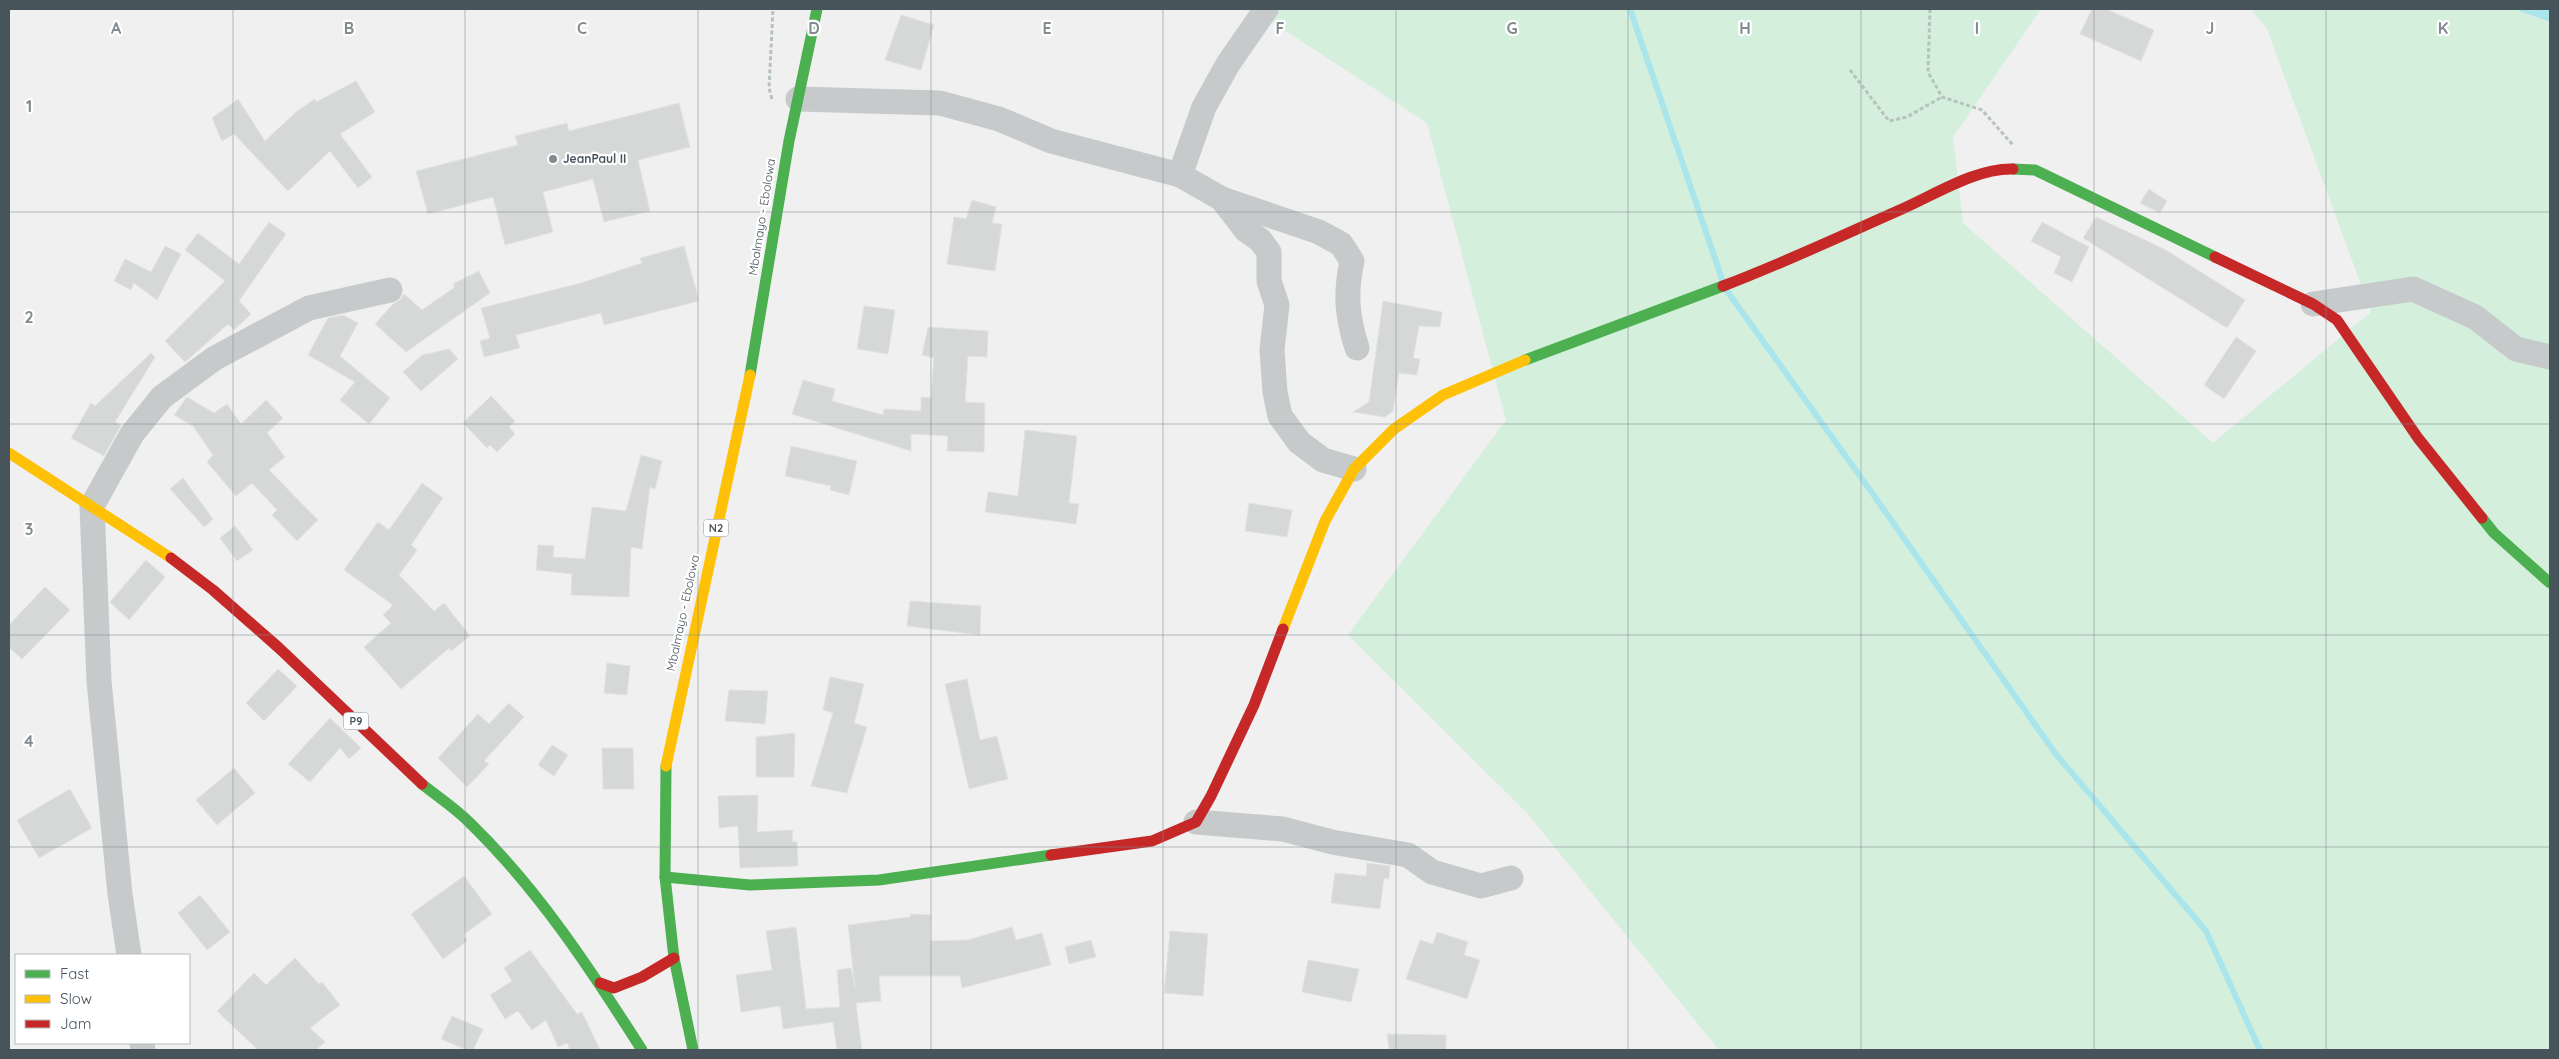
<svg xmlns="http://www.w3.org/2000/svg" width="2559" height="1059" font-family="Quicksand,sans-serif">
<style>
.green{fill:#d4efdc}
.water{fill:#aae5ec}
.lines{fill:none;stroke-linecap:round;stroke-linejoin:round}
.stream{stroke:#aae5ec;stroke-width:6}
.building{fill:#d6d8d8;stroke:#e1e2e3}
.path{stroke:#b6c2bd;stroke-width:3;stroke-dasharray:4 2.5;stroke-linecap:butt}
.street{stroke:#c7cacb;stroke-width:25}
.fast{stroke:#4caf50;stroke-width:11}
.slow{stroke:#ffc107;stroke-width:11}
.jam{stroke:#c62828;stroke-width:11}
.grid{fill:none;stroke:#828b90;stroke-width:1;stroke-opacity:0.55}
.poi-dot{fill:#828b90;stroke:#fff;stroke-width:2}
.labels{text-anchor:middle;stroke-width:4.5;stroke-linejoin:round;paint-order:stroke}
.shield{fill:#fff;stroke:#7e878d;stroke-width:1}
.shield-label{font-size:11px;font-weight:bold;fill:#47545c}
.poi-label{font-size:12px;font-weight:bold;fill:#47545c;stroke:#fff;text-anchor:start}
.street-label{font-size:12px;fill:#47545c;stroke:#fff}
.grid-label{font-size:16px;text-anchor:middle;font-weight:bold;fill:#828b90;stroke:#fff;stroke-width:4.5;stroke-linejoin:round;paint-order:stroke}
</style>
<rect width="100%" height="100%" fill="#f0f0f0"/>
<path class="green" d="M1252 9H2041L1953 137 1963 223 2213 443 2371 312 2267 29 2251 9H2514L2550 22V1050H1719L1527 813 1348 635 1506 420 1427 123Z"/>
<path class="water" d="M2514 9H2550V22Z"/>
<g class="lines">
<g class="stream">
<path d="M1630 9 1722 279"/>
<path d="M1727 291 1870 490 2055 753 2206 931 2260 1050"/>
</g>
</g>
<g class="building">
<path d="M2092 9H2106L2154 30 2141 61 2080 34Z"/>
<path d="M901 15 934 25 921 70 885 60Z"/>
<path d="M356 81 375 112 340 134 372 177 358 188 330 151 288 191 234 134 222 141 212 118 238 99 265 141 296 112 315 99 316 102Z"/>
<path d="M679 103 690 147 638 160 650 211 604 222 593 179 543 192 553 232 505 245 493 197 428 214 416 171 518 145 515 136 567 123 569 131Z"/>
<path d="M2149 189 2167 201 2160 213 2140 203Z"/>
<path d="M972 200 996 207 992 223 1002 224 995 271 947 264 954 217 966 219Z"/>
<path d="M2096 217 2166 250 2245 300 2227 328 2083 238Z"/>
<path d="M269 222 286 234 239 301 251 314 234 330 228 324 185 362 165 341 225 281 185 250 198 233 239 264Z"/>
<path d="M2042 222 2089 247 2072 282 2054 273 2061 257 2031 241Z"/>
<path d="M165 246 181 254 157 300 134 283 131 290 114 281 125 259 151 272Z"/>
<path d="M684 246 699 301 604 325 601 313 516 335 520 348 484 357 480 341 490 338 481 308 581 283 642 263 640 258Z"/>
<path d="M479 271 490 293 406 352 375 324 393 304 400 300 404 294 422 310 455 287 453 284Z"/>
<path d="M1383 301 1442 312 1440 327 1419 326 1413 358 1420 359 1417 375 1399 373 1393 411 1385 417 1353 412 1369 402Z"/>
<path d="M864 306 895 310 888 354 857 349Z"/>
<path d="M343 315 358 323 340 356 390 398 369 424 340 400 355 382 308 355 328 318Z"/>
<path d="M928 327 988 331 987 357 968 356 965 402 985 403 984 452 947 451 948 436 911 434V451L792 414 803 380 835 389 832 401 883 415 884 409 921 411V397L931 398 934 358 922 355Z"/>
<path d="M2236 337 2256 351 2224 399 2204 385Z"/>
<path d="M449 349 458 359 421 391 403 372 422 355Z"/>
<path d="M151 353 155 357 115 422 121 425 104 456 71 438 91 403 95 406Z"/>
<path d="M491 396 515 421 509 427 515 434 497 452 490 445 487 448 463 423Z"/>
<path d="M187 397 214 413 227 404 241 424 266 400 283 418 267 433 285 457 269 470 318 520 297 541 272 515 277 510 252 483 236 496 207 462 213 455 193 426 174 415Z"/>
<path d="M1025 430 1077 436 1069 503 1079 504 1076 524 985 512 988 492 1018 496Z"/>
<path d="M791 446 857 461 849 495 830 490 831 486 785 476Z"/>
<path d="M641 455 662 461 655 489 650 487 642 549 631 547 629 597 571 595 572 574 536 570 538 545 554 546 553 557 585 559 592 507 626 511Z"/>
<path d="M183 478 213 519 204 527 170 489Z"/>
<path d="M422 483 443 498 411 545 417 550 399 575 434 611 444 603 470 636 451 651 449 648 401 689 364 647 391 623 383 615 393 605 344 570 378 522 389 530Z"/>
<path d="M1249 503 1292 510 1287 537 1245 531Z"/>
<path d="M235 526 253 550 237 561 220 538Z"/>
<path d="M146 560 165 577 129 620 110 602Z"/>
<path d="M45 587 70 610 22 659 9 647V625Z"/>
<path d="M910 601 981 606 980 635 907 626Z"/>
<path d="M607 663 630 666 627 695 604 693Z"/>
<path d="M278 669 297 686 264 721 246 703Z"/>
<path d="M830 677 864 684 854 723 867 727 847 793 811 786 833 713 823 710Z"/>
<path d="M967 679 980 740 997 736 1008 779 969 789 945 684Z"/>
<path d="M729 690 768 691 765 724 725 721Z"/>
<path d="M509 703 524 717 484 761 489 764 467 787 438 758 478 714 489 724Z"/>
<path d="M330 718 361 748 349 759 340 748 310 782 288 764Z"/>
<path d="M795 733 794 777H756V737Z"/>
<path d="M552 745 568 755 554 776 538 765Z"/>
<path d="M602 748H633L634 789H603Z"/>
<path d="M234 768 255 793 217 825 196 800Z"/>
<path d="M70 789 92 828 39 858 17 820Z"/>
<path d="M758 795 757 832 793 830 792 841 797 842 798 866 740 868 738 826 719 828 718 796Z"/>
<path d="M1367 863 1390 866 1389 879 1384 878 1380 909 1331 903 1335 873 1366 876Z"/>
<path d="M464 876 492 914 463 935 467 941 443 959 411 914Z"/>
<path d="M200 895 230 932 207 950 178 913Z"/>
<path d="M911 914 931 915 930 941 968 940 1012 927 1016 940 1042 933 1051 965 962 988 960 976H879L881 1001 856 1003 862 1050H837L833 1022 783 1029 780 1006 741 1012 736 975 772 970 766 931 796 927 806 1009 840 1007 837 970 851 968 855 987 848 925 910 917Z"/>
<path d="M1170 931 1208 934 1203 996 1164 993Z"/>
<path d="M1437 932 1468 942 1464 955 1480 960 1467 999 1406 979 1420 940 1433 944Z"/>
<path d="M1091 940 1096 957 1069 964 1065 947Z"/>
<path d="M530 950 577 1014 582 1012 600 1050H570L567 1043 558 1047 546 1020 532 1030 518 1011 505 1019 490 995 512 981 504 968Z"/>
<path d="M295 958 319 984 322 982 340 1005 310 1028 325 1042 316 1050H258L217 1011 254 973 266 985Z"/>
<path d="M1308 960 1359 969 1351 1002 1302 992Z"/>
<path d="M452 1016 483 1029 473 1050H467L441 1039Z"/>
<path d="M1387 1034 1446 1035V1050H1389Z"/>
</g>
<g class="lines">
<g class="path">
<path d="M1930 9 1928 72 1942 97 1982 110 2013 145"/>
<path d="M1850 70 1889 121 1907 117 1942 97"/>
<path d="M772 99 769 88 773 9"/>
</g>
<g class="street">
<path d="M798 99 940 103 999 119 1051 141 1180 175 1222 199 1246 230 1260 240 1269 252V281L1277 305 1272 350 1275 392 1280 416 1299 442 1323 460 1354 469"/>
<path d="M1180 175 1204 107 1228 64 1266 9"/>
<path d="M1222 199 1319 232 1341 244 1352 261C1345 294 1347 316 1357 348"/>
<path d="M2313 304 2413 289 2475 317 2516 349 2550 357"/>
<path d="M1196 822 1283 829 1332 842 1408 855 1432 872 1481 886 1511 878"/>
<path d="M129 955 120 894 99 681 92 506 132 434 162 397 215 358 309 308 390 290"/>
<path d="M142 1043 143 1050"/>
</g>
<g class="fast">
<path d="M2013 169 2035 170 2215 257"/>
<path d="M1525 360 1723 286"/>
<path d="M750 375 789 141 817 9"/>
<path d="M2482 518 2494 533 2550 583"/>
<path d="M666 766 665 877 674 958 693 1050"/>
<path d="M422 784C438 797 455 808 469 822 538 889 591 970 642 1050"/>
<path d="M665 877 750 885 879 880 1051 855"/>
</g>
<g class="slow">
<path d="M9 453 171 558"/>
<path d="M1283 629 1325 521 1354 469 1394 429 1443 395 1525 360"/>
<path d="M666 766 750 375"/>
</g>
<g class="jam">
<path d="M2215 257 2313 304 2337 320 2418 438 2482 518"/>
<path d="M1723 286C1784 263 1843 235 1902 209 1936 194 1976 168 2013 169"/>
<path d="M171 558 213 590 279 648 422 784"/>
<path d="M1051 855 1152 841 1196 822 1211 796 1254 705 1283 629"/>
<path d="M600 983 614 988 642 977 674 958"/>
</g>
</g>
<path class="grid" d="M233 9V1050M465 9V1050M698 9V1050M931 9V1050M1163 9V1050M1396 9V1050M1628 9V1050M1861 9V1050M2094 9V1050M2326 9V1050M9 212H2550M9 424H2550M9 635H2550M9 847H2550"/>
<circle class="poi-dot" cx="553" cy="159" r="5"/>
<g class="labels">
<g class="shield">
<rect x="703.5" y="519.5" width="25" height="17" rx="4"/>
<rect x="343.5" y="712.5" width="25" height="17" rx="4"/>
</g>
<g class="shield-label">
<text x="716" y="532">N2</text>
<text x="356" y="725">P9</text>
</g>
<g class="poi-label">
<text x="563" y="163">JeanPaul II</text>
</g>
<g class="street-label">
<text transform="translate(762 217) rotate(-81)" y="4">Mbalmayo - Ebolowa</text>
<text transform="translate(683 613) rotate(-78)" y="4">Mbalmayo - Ebolowa</text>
</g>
</g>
<g class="grid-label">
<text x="116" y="34">A</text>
<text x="349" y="34">B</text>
<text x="582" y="34">C</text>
<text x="814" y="34">D</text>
<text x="1047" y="34">E</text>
<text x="1280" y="34">F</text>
<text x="1512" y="34">G</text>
<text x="1745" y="34">H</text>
<text x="1977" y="34">I</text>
<text x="2210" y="34">J</text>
<text x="2443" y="34">K</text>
<text x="29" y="112">1</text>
<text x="29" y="323">2</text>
<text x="29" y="535">3</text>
<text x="29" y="747">4</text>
</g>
<rect width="2559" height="1059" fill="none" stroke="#47545c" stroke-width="20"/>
<rect x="15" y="954" width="175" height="90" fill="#ffffff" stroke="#b5bbbe"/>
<rect x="25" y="970" width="25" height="8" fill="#4caf50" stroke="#b5bbbe"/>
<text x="60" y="979" font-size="15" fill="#47545c">Fast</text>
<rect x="25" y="995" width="25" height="8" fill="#ffc107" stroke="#b5bbbe"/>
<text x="60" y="1004" font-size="15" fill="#47545c">Slow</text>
<rect x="25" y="1020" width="25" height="8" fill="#c62828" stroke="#b5bbbe"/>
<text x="60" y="1029" font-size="15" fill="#47545c">Jam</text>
</svg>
